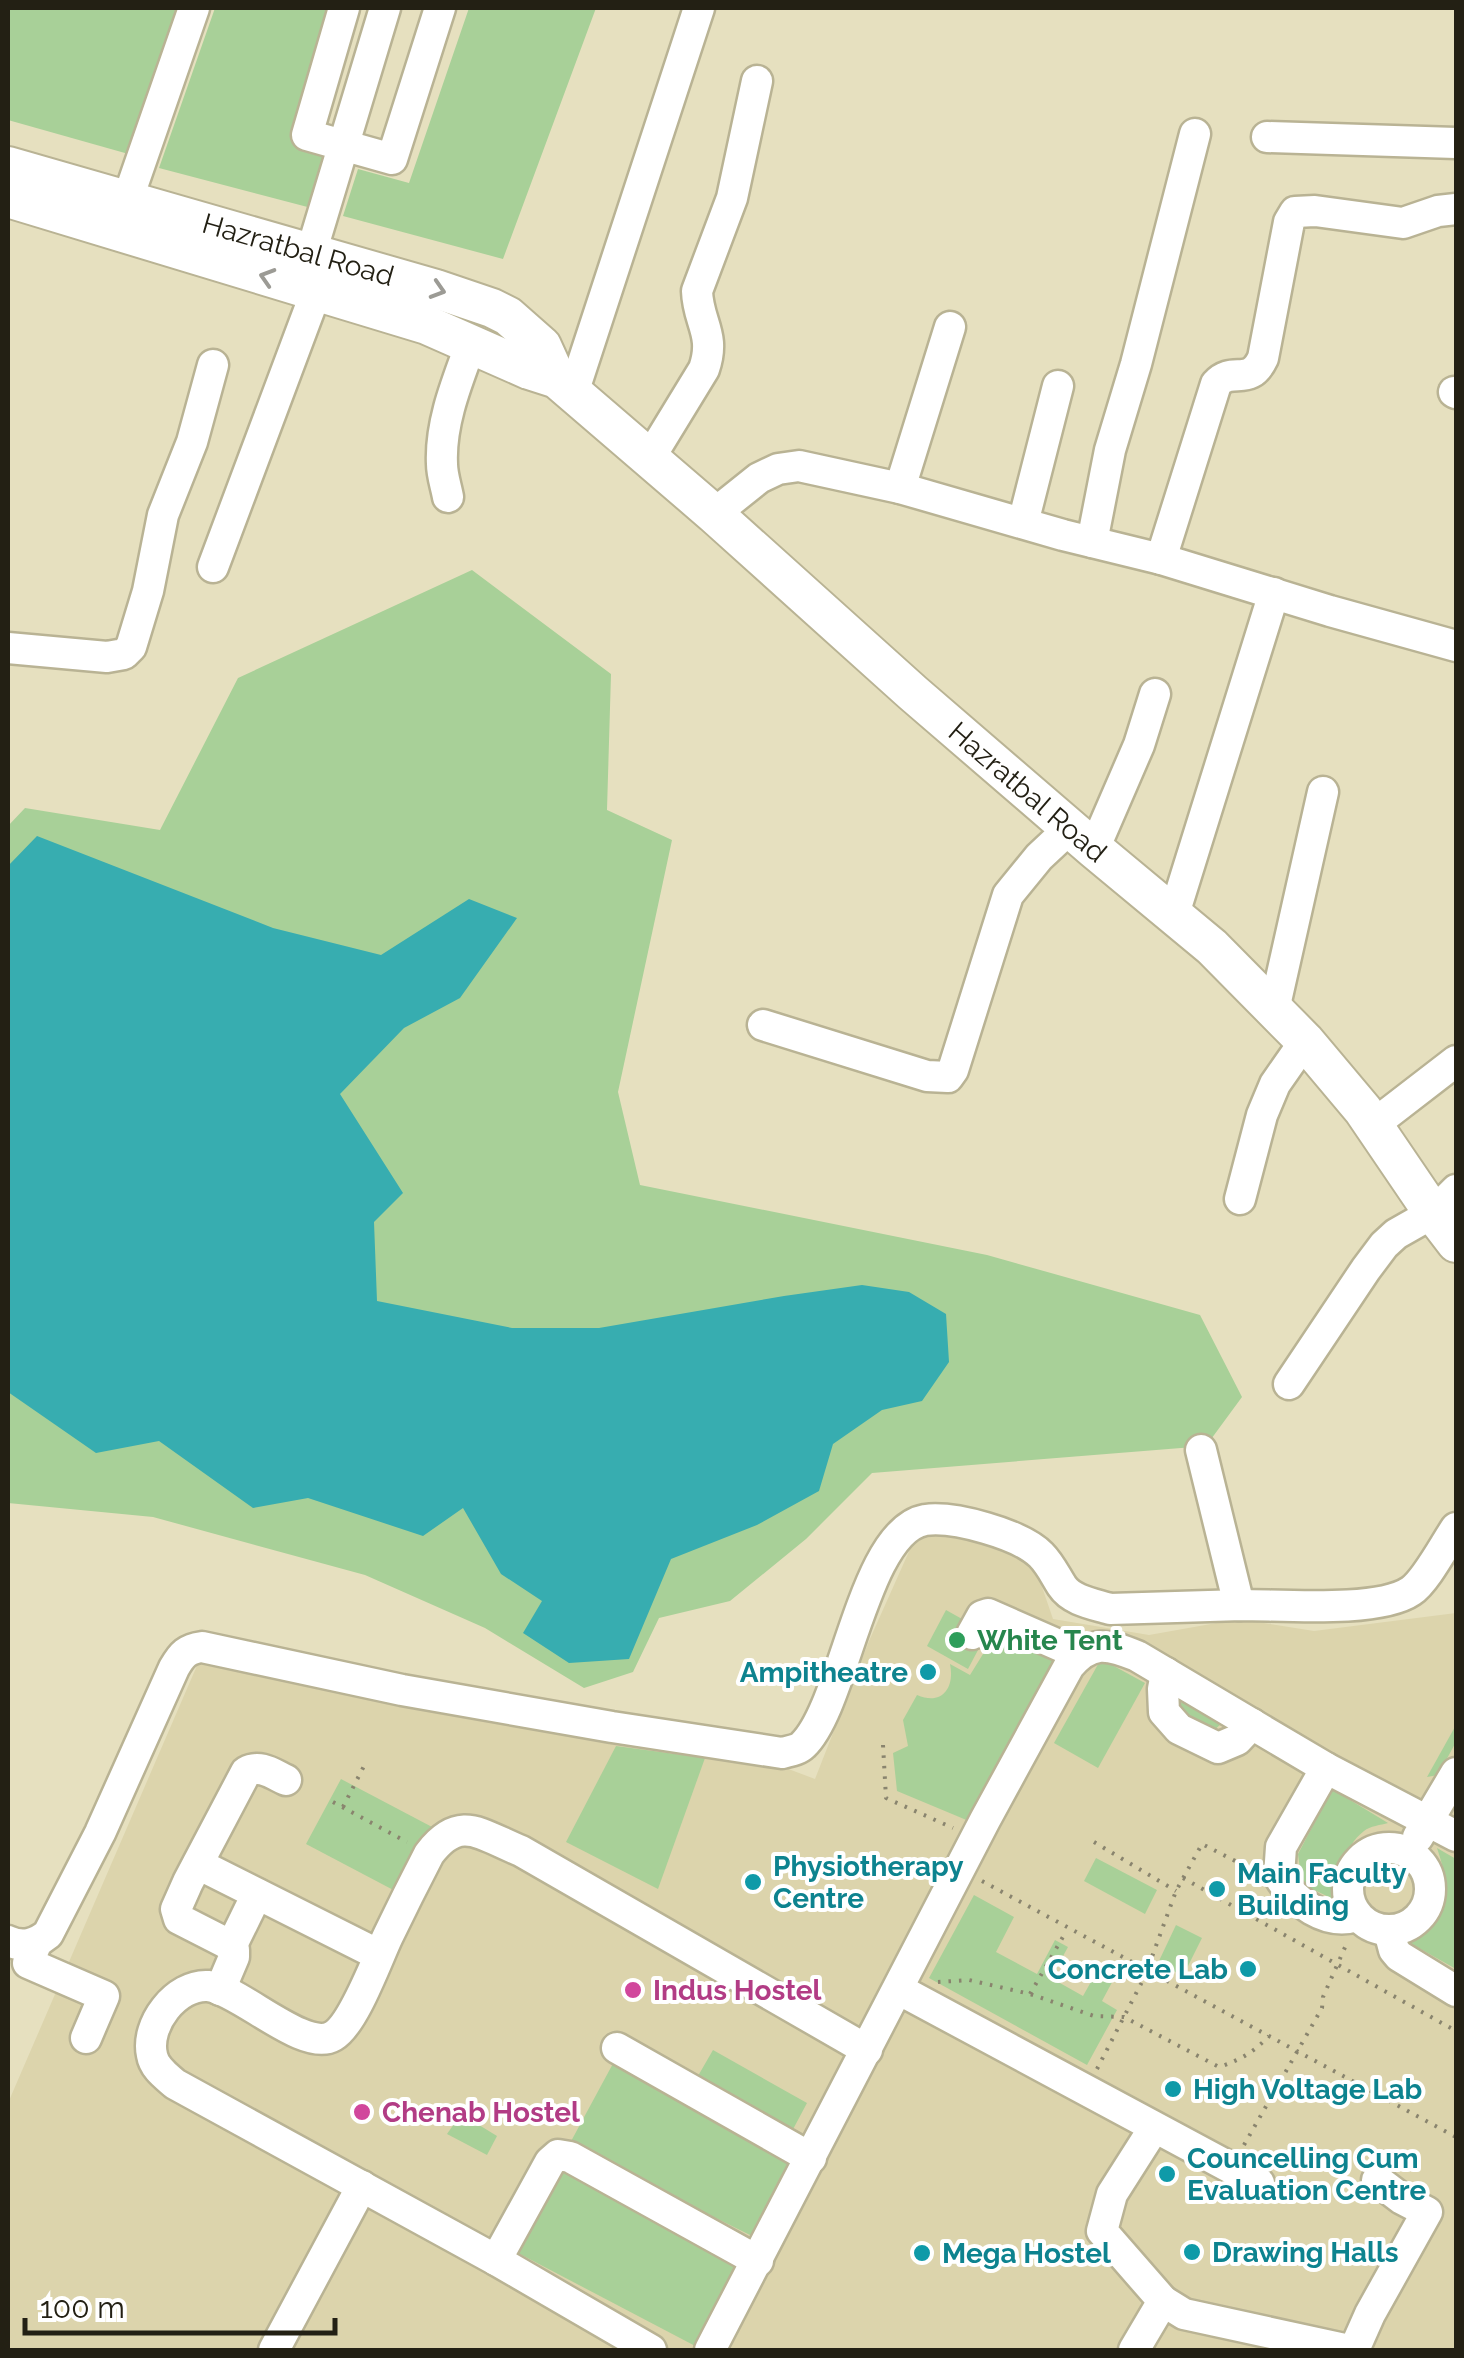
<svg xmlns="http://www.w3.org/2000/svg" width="1464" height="2358" font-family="Raleway,sans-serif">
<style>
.built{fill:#dcd4ac}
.green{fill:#a8d098}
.water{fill:#37adb0}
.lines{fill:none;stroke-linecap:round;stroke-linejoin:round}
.minor-casing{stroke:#b9b394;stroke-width:35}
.major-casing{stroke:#b9b394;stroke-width:42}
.path{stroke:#89846e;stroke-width:4;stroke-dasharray:2.5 8;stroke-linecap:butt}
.minor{stroke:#fff;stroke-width:30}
.major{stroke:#fff;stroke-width:38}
.oneway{stroke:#9c9b95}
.leisure-dot{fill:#2e9e5b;stroke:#fff;stroke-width:4}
.culture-dot{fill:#0f9aa8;stroke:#fff;stroke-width:4}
.hotel-dot{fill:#d1479c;stroke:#fff;stroke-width:4}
.labels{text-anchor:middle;stroke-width:8;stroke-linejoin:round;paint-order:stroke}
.street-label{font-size:28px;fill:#232014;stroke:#fff}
.leisure-label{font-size:28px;font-weight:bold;fill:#27864d;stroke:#fff;text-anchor:start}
.culture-label{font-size:28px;font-weight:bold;fill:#0d838f;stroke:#fff;text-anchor:start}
.hotel-label{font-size:28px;font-weight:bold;fill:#b23c85;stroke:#fff;text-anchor:start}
</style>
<rect width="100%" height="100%" fill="#e6e0bf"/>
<path class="built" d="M923 1529 969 1534 994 1549 1030 1552 1053 1619 1149 1635 1239 1619 1314 1631 1456 1613V2350H8V2103L202 1654 725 1745 815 1779 869 1641 911 1547Z"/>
<g class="green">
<path d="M8 8H179L132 155 8 120Z"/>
<path d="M215 8H329L296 133 332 158 319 210 159 168Z"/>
<path d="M469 8H596L503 259 343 216 358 169 409 183Z"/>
<path d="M472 570 611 674 607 810 672 840 618 1092 640 1185 987 1255 1200 1315 1242 1397 1206 1446 872 1473 806 1539 730 1601 659 1618 633 1672 584 1688 485 1628 365 1575 153 1517 8 1503V826L25 808 160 830 238 678Z"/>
<path d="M946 1610 987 1633 968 1669 927 1646Z"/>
<path d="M1001 1625 1063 1655 976 1824 897 1791 893 1753 908 1746 903 1720 917 1695C942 1706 955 1688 950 1664L970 1675Z"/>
<path d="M1101 1659 1145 1683 1098 1768 1054 1743Z"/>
<path d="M1182 1699 1222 1723 1211 1733 1179 1714Z"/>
<path d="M1456 1725V1742L1438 1775 1427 1777Z"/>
<path d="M616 1746 705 1758 658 1889 566 1842Z"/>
<path d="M341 1779 434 1828 399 1893 306 1844Z"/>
<path d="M1332 1789 1388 1823C1381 1825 1370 1826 1364 1831 1343 1847 1339 1876 1335 1900L1302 1884 1298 1854Z"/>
<path d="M1437 1848 1456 1859V1969L1408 1942C1447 1912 1453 1895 1437 1848Z"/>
<path d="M1096 1858 1157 1890 1145 1914 1084 1881Z"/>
<path d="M974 1895 1014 1917 996 1952 1037 1974 1055 1940 1068 1947 1051 1978 1083 1996 1101 1964 1117 1973 1102 2001 1117 2010 1087 2065 929 1978Z"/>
<path d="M1176 1925 1202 1938 1183 1976 1158 1963Z"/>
<path d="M713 2050 807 2103 782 2150 796 2158 756 2238 569 2145 616 2058 687 2095Z"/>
<path d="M461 2114 497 2136 487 2155 447 2134Z"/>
<path d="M560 2165 741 2257 699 2348 516 2252Z"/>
</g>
<path class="water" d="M37 836 273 928 381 955 469 899 517 918 460 998 404 1028 340 1094 403 1193 374 1222 377 1301 512 1328H599L784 1296 862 1285 909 1292 946 1314 949 1362 922 1401 882 1410 833 1444 819 1491 757 1525 671 1559 629 1659 569 1663 523 1633 542 1601 501 1574 463 1508 423 1536 308 1498 253 1508 159 1441 96 1453 8 1392V866Z"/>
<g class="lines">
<defs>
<g id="minor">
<path d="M344 8 307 135 392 159 440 8"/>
<path d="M1267 137 1456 143"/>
<path d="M127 201 194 8"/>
<path d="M311 253 385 8"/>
<path d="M1454 392 1456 393"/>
<path d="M573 393 699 8"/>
<path d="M649 459 704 369C716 334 698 323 697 291L732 198 757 81"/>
<path d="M900 488 950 327"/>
<path d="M448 497C446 486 442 475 442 464 440 423 457 382 471 344"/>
<path d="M714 514 759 478 778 469 799 466 900 488 1063 535 1161 559 1330 611 1456 646"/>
<path d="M1023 523 1058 386"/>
<path d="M1092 542 1110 450 1136 364 1195 134"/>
<path d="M1161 559 1216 384C1233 365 1249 388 1263 358L1289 222 1295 212 1315 211 1403 223 1438 211 1456 209"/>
<path d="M213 567 316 292"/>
<path d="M8 648 107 657 124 654 131 647 148 591 163 515 192 442 213 365"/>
<path d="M1094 849 1139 745 1155 694"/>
<path d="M1174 914 1274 593"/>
<path d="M1274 1010 1323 792"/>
<path d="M763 1025 927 1076 948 1077 953 1070 1008 895 1039 857 1070 828"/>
<path d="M1373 1125 1456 1061"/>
<path d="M1240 1199 1262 1115 1275 1084 1305 1041"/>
<path d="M1289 1384 1366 1269 1384 1245 1396 1234 1433 1213 1456 1190"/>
<path d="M1201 1450 1239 1605"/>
<path d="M972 1634 982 1616 988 1614 1079 1654"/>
<path d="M1166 1673 1163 1689 1164 1712 1179 1729 1218 1748 1237 1740 1252 1724"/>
<path d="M1326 1768 1281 1847 1279 1876C1294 1902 1326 1926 1357 1916"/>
<path d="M1418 1837 1456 1773"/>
<circle cx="1389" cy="1889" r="41"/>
<path d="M198 1864 379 1955"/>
<path d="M1389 1931 1394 1950 1399 1956 1456 1991"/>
<path d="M8 1941C23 1948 36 1944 48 1934L100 1833 174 1668C182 1654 187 1649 202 1647L402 1690 612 1727 782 1753C789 1751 798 1750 803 1745 845 1705 863 1531 925 1520 954 1516 1020 1534 1041 1555 1050 1564 1055 1575 1062 1586 1072 1601 1094 1604 1110 1609 1154 1608 1198 1606 1242 1605 1282 1605 1379 1613 1411 1591 1426 1581 1445 1544 1456 1528"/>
<path d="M36 1944 28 1963 104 1996 86 2038"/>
<path d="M231 1947 257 1894"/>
<path d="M898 1989 1259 2183"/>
<path d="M220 1990 234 1957V1950L226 1943 179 1919 176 1909 188 1882 246 1772C260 1764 273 1774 286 1780"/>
<path d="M617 2048 811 2158"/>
<path d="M496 2260 550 2162 558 2155 570 2157 758 2261"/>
<path d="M1163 2301 1184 2314 1349 2350"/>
<path d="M274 2350 362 2186"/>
<path d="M651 2350 496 2260 175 2084C166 2076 154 2068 152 2055 145 2025 176 1984 208 1986 239 1989 304 2053 333 2036 354 2024 377 1959 388 1936 401 1909 415 1881 429 1854 460 1813 481 1835 521 1851L867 2050"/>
<path d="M710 2350 985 1820 1069 1666C1091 1640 1108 1644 1137 1656L1326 1768 1456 1836"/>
<path d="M1134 2350 1163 2301 1102 2231 1112 2194 1154 2128"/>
<path d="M1354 2350 1370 2314 1427 2212 1402 2199 1377 2180"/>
</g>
<g id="major">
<path id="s1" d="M8 166 436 289 492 308 508 316 542 346 557 379"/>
<path id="s2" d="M8 198 427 325 529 370 557 379 714 514 913 693 1094 849 1212 947 1305 1041 1363 1110 1433 1213 1456 1243"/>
</g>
</defs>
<use href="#minor" class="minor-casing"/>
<use href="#major" class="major-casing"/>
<g class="path">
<path d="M883 1745 886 1798 953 1828"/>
<path d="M333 1802 407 1842"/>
<path d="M343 1807 364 1766"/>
<path d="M1094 1842 1176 1891"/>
<path d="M1183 1878 1456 2031"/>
<path d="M982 1881 1456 2137"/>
<path d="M938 1982 969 1980 1030 1994 1094 2016 1124 2017 1219 2067C1240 2060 1254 2052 1269 2036"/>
<path d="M1030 1994 1064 1935"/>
<path d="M1097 2069 1145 1976 1176 1891 1202 1844 1253 1870"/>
<path d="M1244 2145 1322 2008 1323 1997 1346 1945"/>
</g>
<use href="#minor" class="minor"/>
<use href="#major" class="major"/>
</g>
<defs><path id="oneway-chevron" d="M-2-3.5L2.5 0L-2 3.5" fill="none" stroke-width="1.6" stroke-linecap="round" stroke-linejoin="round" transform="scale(2.5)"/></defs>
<g class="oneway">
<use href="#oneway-chevron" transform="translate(267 277) rotate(-163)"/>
<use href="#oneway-chevron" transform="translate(438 290) rotate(17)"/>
</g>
<circle class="leisure-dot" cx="957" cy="1640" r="10"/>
<g class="culture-dot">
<circle cx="928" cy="1672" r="10"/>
<circle cx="753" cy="1882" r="10"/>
<circle cx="1217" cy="1889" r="10"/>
<circle cx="1248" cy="1969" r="10"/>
<circle cx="1173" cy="2089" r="10"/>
<circle cx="1167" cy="2174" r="10"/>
<circle cx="1192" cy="2252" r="10"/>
<circle cx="922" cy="2253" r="10"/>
</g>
<g class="hotel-dot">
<circle cx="633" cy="1990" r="10"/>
<circle cx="362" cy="2112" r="10"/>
</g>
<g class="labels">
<g class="street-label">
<text dy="10" stroke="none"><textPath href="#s1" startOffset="302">Hazratbal Road</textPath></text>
<text dy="10" stroke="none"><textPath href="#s2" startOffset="1205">Hazratbal Road</textPath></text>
</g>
<g class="leisure-label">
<text x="977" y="1650">White Tent</text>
</g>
<g class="culture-label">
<text x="908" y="1682" text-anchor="end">Ampitheatre</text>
<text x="773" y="1876">Physiotherapy<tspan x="773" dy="32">Centre</tspan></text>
<text x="1237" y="1883">Main Faculty<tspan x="1237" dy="32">Building</tspan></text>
<text x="1228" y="1979" text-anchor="end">Concrete Lab</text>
<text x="1193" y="2099">High Voltage Lab</text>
<text x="1187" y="2168">Councelling Cum<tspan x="1187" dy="32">Evaluation Centre</tspan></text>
<text x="1212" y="2262">Drawing Halls</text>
<text x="942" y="2263">Mega Hostel</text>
</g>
<g class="hotel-label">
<text x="653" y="2000">Indus Hostel</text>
<text x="382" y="2122">Chenab Hostel</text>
</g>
</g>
<rect width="1464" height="2358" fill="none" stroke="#232014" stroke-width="20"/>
<path d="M25 2318v15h310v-15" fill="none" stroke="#232014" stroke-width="5"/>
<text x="40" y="2318" font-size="30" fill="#232014" stroke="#ffffff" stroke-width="8" paint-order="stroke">100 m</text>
</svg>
